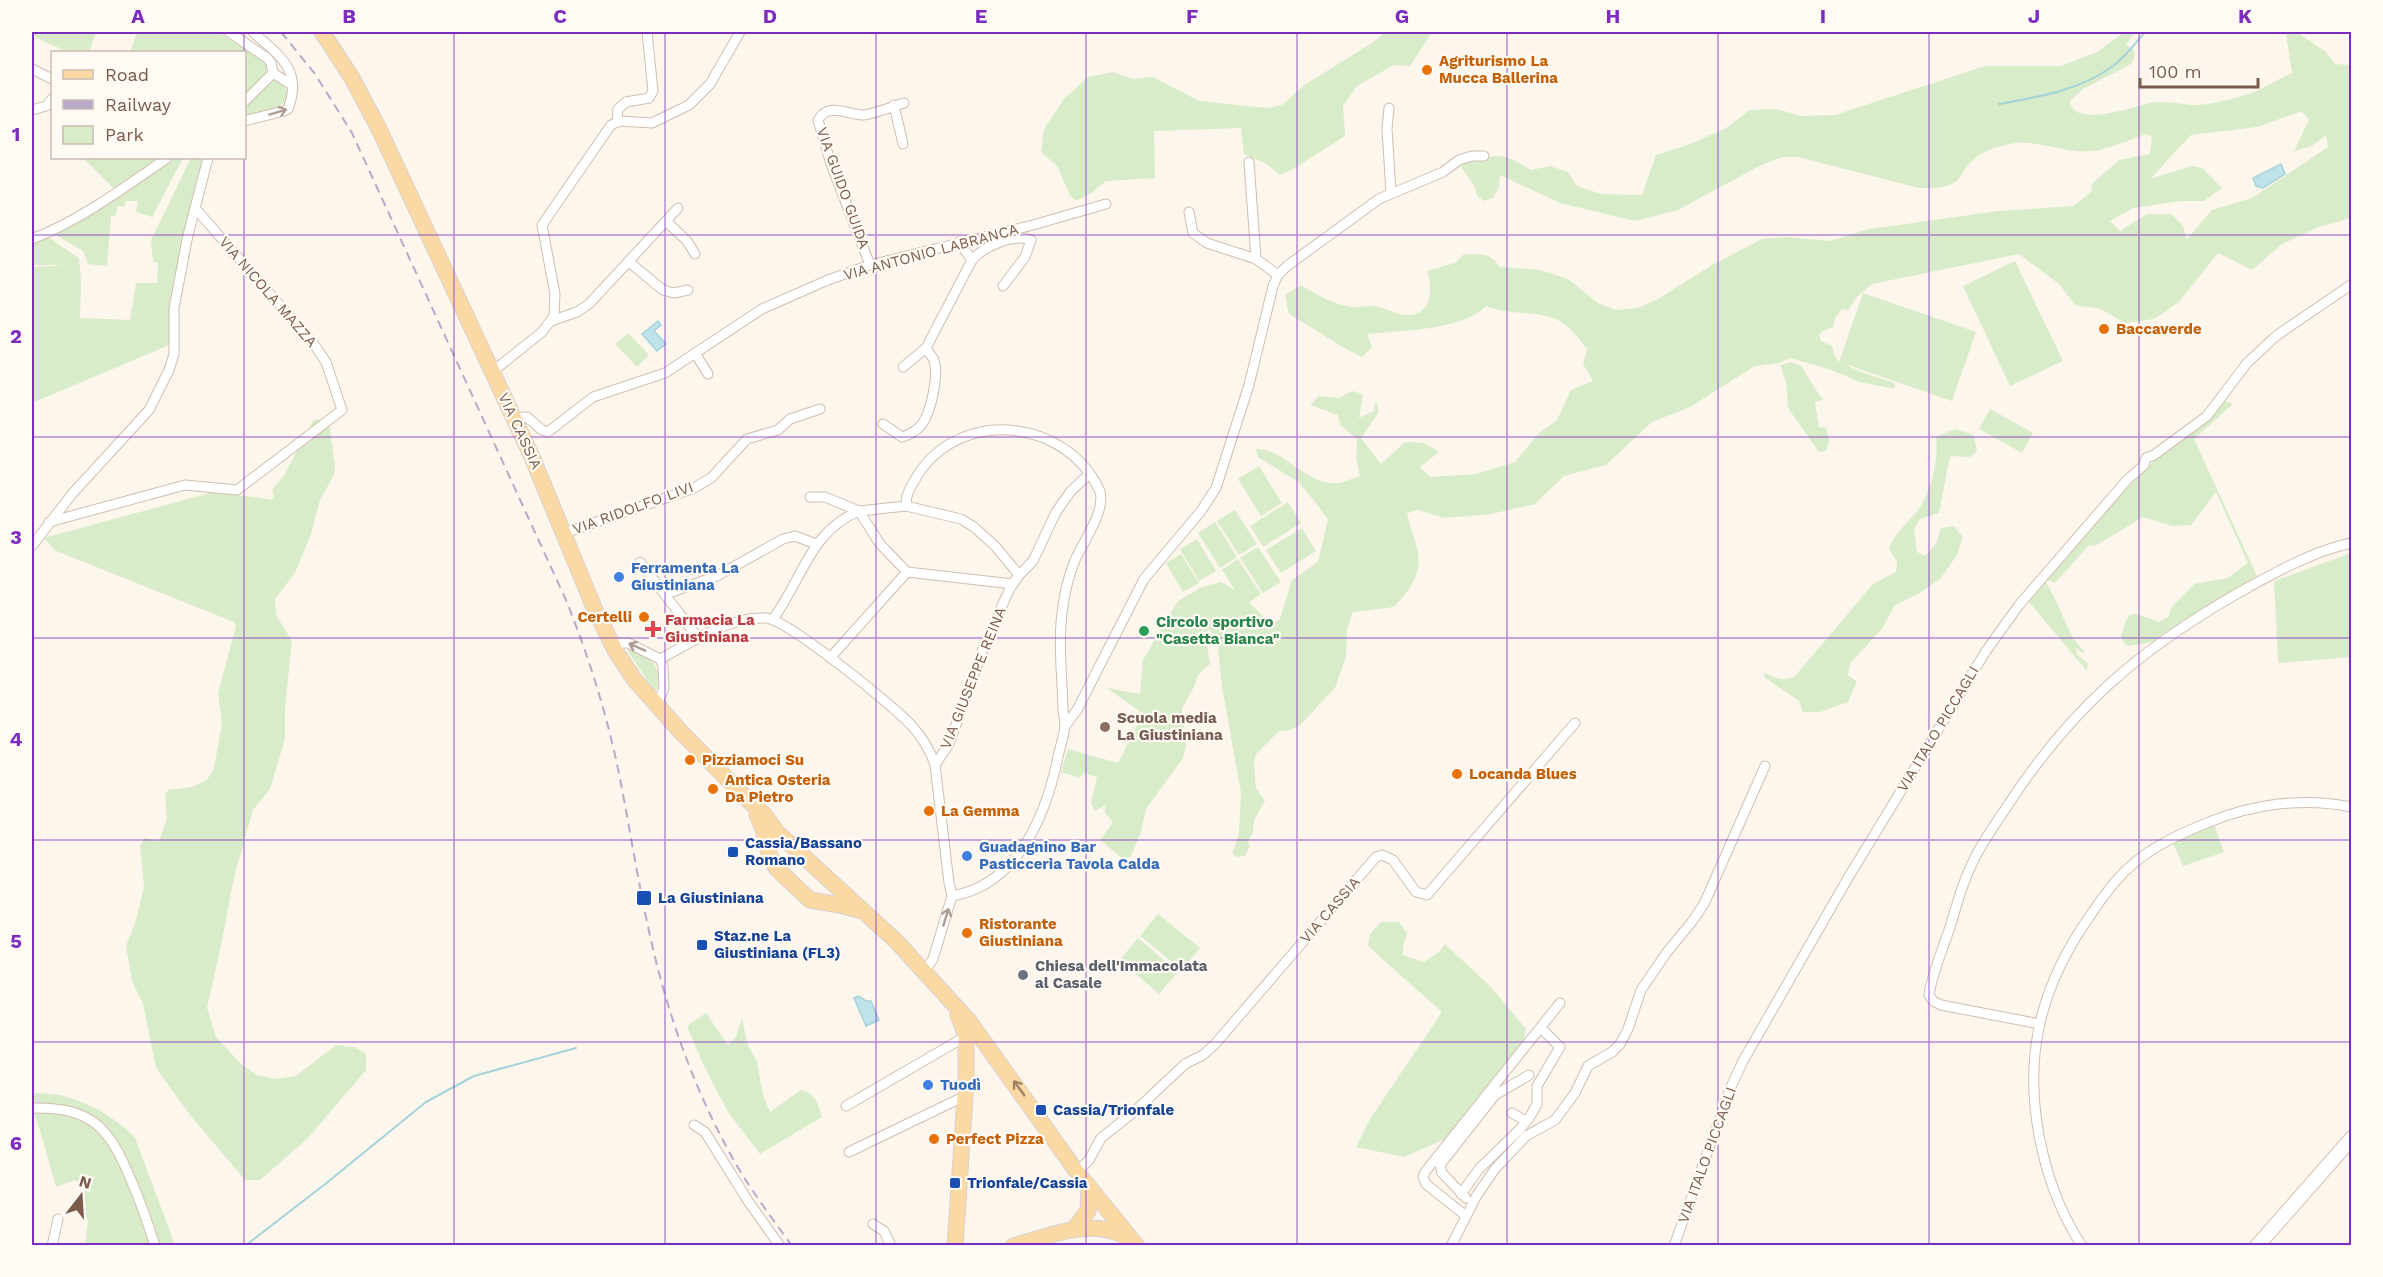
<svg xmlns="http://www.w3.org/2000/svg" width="2383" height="1277" font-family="'Work Sans',sans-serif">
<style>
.green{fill:#d8ecc9;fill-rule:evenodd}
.water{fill:#bfe3e8;stroke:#a5d3da;stroke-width:1.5}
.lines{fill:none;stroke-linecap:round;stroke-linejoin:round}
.stream{stroke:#a5d3da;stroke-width:2}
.street-casing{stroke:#d1beb0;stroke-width:11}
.secondary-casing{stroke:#d6c0b0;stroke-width:16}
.primary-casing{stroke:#dad1cd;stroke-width:17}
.street{stroke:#fff;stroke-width:9}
.secondary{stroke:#fff;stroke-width:14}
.primary{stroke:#fbd9a5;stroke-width:15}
.rail{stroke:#b9a8c9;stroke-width:2;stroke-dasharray:9 6;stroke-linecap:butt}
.oneway{stroke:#af9d94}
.oneway2{stroke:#a18267}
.grid{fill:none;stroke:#7b2cbf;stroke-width:1.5;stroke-opacity:0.55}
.food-dot{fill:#e8710a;stroke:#fffaf3;stroke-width:2}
.shop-dot{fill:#3f7fe0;stroke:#fffaf3;stroke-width:2}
.health-dot{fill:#e0444e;stroke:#fffaf3;stroke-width:2}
.leisure-dot{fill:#2e9e5b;stroke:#fffaf3;stroke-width:2}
.education-dot{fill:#8d6e63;stroke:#fffaf3;stroke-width:2}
.transit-dot{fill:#1a4fb4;stroke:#fffaf3;stroke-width:2}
.worship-dot{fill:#6b7280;stroke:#fffaf3;stroke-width:2}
.labels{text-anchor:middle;stroke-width:4.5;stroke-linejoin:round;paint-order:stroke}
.food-label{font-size:15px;font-weight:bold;fill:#c56008;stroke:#fffaf3;text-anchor:start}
.street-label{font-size:15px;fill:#7a5c4d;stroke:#fffaf3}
.shop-label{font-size:15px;font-weight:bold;fill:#366cbe;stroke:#fffaf3;text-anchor:start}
.health-label{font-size:15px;font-weight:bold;fill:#be3a42;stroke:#fffaf3;text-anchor:start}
.leisure-label{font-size:15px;font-weight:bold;fill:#27864d;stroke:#fffaf3;text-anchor:start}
.education-label{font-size:15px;font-weight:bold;fill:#785e54;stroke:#fffaf3;text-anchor:start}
.transit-label{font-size:15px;font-weight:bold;fill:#164399;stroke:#fffaf3;text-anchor:start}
.worship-label{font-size:15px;font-weight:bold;fill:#5b616d;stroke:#fffaf3;text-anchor:start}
.neatline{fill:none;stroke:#7b2cbf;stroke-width:2}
.grid-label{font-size:20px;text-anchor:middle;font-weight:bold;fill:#7b2cbf}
</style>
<rect width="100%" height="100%" fill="#fdf6ec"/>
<g class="green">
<path d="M32 32H96L89 52H68L32 36Z"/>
<path d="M137 32H219L268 65C266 79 254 86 245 95L244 52H130Z"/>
<path d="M1385 32H1432L1410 66 1394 65 1357 86 1343 106 1345 136 1293 169 1280 175 1265 163 1244 154 1241 128 1154 131 1155 178 1106 181 1091 193 1076 201 1069 194 1058 167 1041 152 1044 129 1064 99 1088 77 1113 72 1133 79 1153 77 1199 101 1267 108 1282 105 1303 86 1375 41Z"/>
<path d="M2125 32H2135L2126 45 2134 50 2135 56 2131 64 2083 89 2070 101C2073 130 2138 105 2154 102 2166 101 2179 104 2191 105 2207 106 2227 100 2242 96 2259 92 2276 80 2292 73L2286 33 2296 32 2325 51 2335 64 2351 65V218L2319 227 2282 244 2252 270 2218 253 2179 302 2154 319 2125 323 2101 309 2075 305 2059 284 2019 254 1872 284 1857 297 1848 310 1842 309 1835 318 1833 327 1821 332 1819 335 1821 341 1832 346 1834 355 1839 362 1863 293 1976 332 1952 401 1842 363 1861 372 1892 382 1895 385 1894 389 1860 382 1834 371 1791 358 1779 363 1755 366 1690 407 1652 422 1606 465 1564 476 1535 504 1491 514 1444 518 1418 510 1407 513C1409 523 1412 532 1415 541 1425 570 1413 587 1394 607L1353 612 1347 630 1346 656 1335 688 1300 725 1290 730 1279 731 1256 754 1254 764 1256 788 1265 801 1254 820 1253 832 1248 842 1250 846 1245 856 1237 857 1232 854 1239 833 1241 793 1222 687 1217 638 1208 629 1207 645 1210 664 1198 675 1194 687 1182 708 1186 746 1183 758 1146 809 1141 832 1131 856 1124 860 1100 840 1113 822 1105 813V805L1095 811 1091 803 1097 777 1083 773 1080 778 1061 772 1068 749 1118 763 1143 714 1107 688 1140 694 1143 660 1178 601 1200 588 1221 582 1235 590 1222 570 1238 559 1261 594 1249 602 1271 625 1280 619 1292 580 1318 562 1328 519 1300 483 1258 457 1256 449C1282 447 1306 485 1337 483 1344 483 1353 478 1360 476L1356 456 1357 439 1340 425 1338 415 1310 405 1319 396 1339 398 1352 391 1363 394 1359 418 1374 411 1376 400 1379 412 1361 438 1381 464 1405 442 1424 443 1439 452 1420 467 1430 477 1476 474 1515 462 1539 433 1557 420 1571 390 1593 381 1583 364 1587 349C1581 342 1575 333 1568 327 1547 308 1510 317 1486 306 1464 330 1398 331 1367 334L1372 347 1362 357C1336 345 1314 328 1289 314L1285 295 1301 285C1316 294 1334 305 1352 307 1359 308 1367 305 1375 306 1385 308 1395 314 1406 315 1432 317 1433 288 1427 271L1455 263 1464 254C1480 254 1490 252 1500 267L1540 270 1568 279 1598 303 1616 310 1638 308 1658 299 1712 265 1762 239 1786 237 1830 241 1869 229 1892 226 1998 211 2074 206 2091 192 2092 184 2119 160 2150 154 2152 137 2146 134C2129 140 2110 149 2093 151 2063 154 2035 137 2005 145 1992 148 1978 153 1969 164 1964 169 1961 178 1955 182 1944 189 1932 188 1919 188L1798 157H1783L1761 165 1678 210 1635 221 1560 203 1500 175 1499 187 1493 198 1484 201 1477 196 1475 187 1461 167 1465 161C1480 164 1481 157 1494 156 1509 155 1519 163 1531 170L1550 166 1568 172 1577 186 1601 194 1642 195 1656 155 1688 145 1726 128 1750 110 1777 109 1801 116 1835 115 1985 66H2061L2097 52ZM2302 111 2309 120 2294 151 2312 146 2326 135 2328 147 2252 198 2212 210 2187 239 2183 226 2171 214H2147L2120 231 2110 221 2133 208 2181 201H2204L2222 188 2202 168 2192 166 2150 179 2191 135 2257 127Z"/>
<path d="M277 80 287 90C290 111 260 113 245 116V108L272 81Z"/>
<path d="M83 158H161L114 189Z"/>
<path d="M173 158H183L152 217 136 212 138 201H126L124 207 117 206 116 215 111 216 107 266 88 264 83 251 52 233Z"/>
<path d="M191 158H205L172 344 32 403V267L68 265H32V242L46 236 79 258 81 280 80 318 130 320 136 283H157L158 263 153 262 151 240Z"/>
<path d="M2015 261 2063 361 2010 386 1963 286Z"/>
<path d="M628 333 649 355 637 367 615 344Z"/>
<path d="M1791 362 1801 366 1820 396 1824 399 1815 402 1819 427 1826 428C1829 437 1830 442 1826 451L1819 452 1788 408 1786 382 1780 365Z"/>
<path d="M2225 401 2233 404 2194 439 2257 576 2170 629 2152 642 2129 646 2125 644 2121 637 2125 622 2130 615 2136 614 2159 622 2168 617 2172 607 2194 584 2228 578 2248 563 2216 492 2191 525 2172 526 2143 517 2095 546 2089 545 2055 583 2047 580 2120 495 2156 459 2185 439Z"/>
<path d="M1990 409 2033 433 2022 453 1979 429Z"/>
<path d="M316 419 329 424 335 466 334 475 320 500 311 534 295 573 275 599 276 615 292 641 285 707V739L270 789 253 810 234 877 222 941 207 1008 216 1037 242 1065 257 1075 274 1079 296 1076 336 1045 354 1047 366 1054V1070L308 1138 260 1180H245L190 1115 156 1068 143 1004 132 981 126 946 136 920 144 887 140 846 145 838 159 841 167 819 165 795 168 790 192 787 207 780 214 768 222 723 218 693 236 626 234 622 54 550 44 538 221 490C237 498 254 495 271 500L274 497 272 490 285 474 312 422Z"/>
<path d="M1955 429 1974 435 1977 451 1970 457 1950 456 1939 513 1920 519 1914 529 1917 552 1925 556 1936 544 1941 528 1954 526 1963 537 1957 555 1941 578 1918 594 1895 605 1882 629 1850 663 1848 676 1857 681 1848 702 1820 712H1803L1799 701 1764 677 1765 673C1777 679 1783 682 1795 676L1873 584 1896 572 1897 561 1889 549C1894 533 1908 523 1918 510 1931 492 1939 459 1936 437Z"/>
<path d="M1259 466 1282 503 1261 516 1238 479Z"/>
<path d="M1288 502 1301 523 1263 547 1250 526Z"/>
<path d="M1235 510 1257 544 1239 555 1217 521Z"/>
<path d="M1215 522 1237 557 1220 568 1198 533Z"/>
<path d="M1302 528 1316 551 1281 573 1266 550Z"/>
<path d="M1197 539 1216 571 1199 581 1180 549Z"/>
<path d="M1258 547 1281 582 1263 593 1240 558Z"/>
<path d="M2351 553V657L2278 663 2274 581Z"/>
<path d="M1181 554 1199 583 1183 592 1166 563Z"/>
<path d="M2045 581C2060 602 2066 635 2085 652L2082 653 2075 647 2078 656 2088 663 2087 671 2028 601Z"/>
<path d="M627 650C648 651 664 668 657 689H653Z"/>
<path d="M2214 824 2224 852 2183 866 2173 843Z"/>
<path d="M1158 914 1200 948 1182 970 1140 936Z"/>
<path d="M1381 922H1399L1407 933 1403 947V955L1424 962 1439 952 1445 944 1491 987 1526 1029 1524 1042 1445 1139 1404 1157 1356 1147 1370 1119 1442 1012 1368 946 1370 934Z"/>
<path d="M1138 938 1178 972 1159 994 1120 960Z"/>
<path d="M706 1013 728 1045 736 1037 742 1018 747 1043 757 1062 763 1095 770 1112 801 1090C817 1095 817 1102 822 1117L760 1154 728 1112 703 1064 687 1026Z"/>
<path d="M32 1093C41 1094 51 1093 60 1095 88 1102 116 1117 135 1138L175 1245H85L88 1220 82 1209 83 1187 75 1180 56 1187 40 1130 32 1109Z"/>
</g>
<g class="water">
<path d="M2281 164 2285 174 2263 188 2256 186 2253 178Z"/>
<path d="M658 321 661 325 654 331 666 344 657 351 642 334Z"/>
<path d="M859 996 866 1001H871L879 1020 866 1026 854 998Z"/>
</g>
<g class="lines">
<g class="stream">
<path d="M1999 104C2038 97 2081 90 2113 66 2125 57 2136 43 2145 32"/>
<path d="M245 1246 324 1185 426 1102 474 1076 576 1048"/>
</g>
<defs>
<g id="street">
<path d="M229 32 267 58 271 63 273 73"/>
<path d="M32 69 52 79"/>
<path d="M273 73 292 85"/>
<path d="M244 102 273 73"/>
<path d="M894 105 903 144"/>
<path d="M1389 108 1387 129 1391 193"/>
<path d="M32 110 46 106 52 99"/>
<path d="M244 121 284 111 288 109C303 69 279 56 253 32"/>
<path d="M617 122 618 109 626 102 649 98 653 91 647 32"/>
<path d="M1249 162 1256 259"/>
<path d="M1189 212 1193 233 1207 243 1256 259 1278 275"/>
<path d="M666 221 687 241 695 254"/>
<path d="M32 239C81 220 125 187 167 158"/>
<path d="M972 260C983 247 1013 233 1031 240L1025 257 1003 286"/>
<path d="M629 262 663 290 674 293 688 290"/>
<path d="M870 265 831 164 818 120C829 102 846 114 862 115 871 115 894 106 904 103"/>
<path d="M551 321 577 312 589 304 678 208"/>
<path d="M695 353 708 374"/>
<path d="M903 367 926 348"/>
<path d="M492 372 542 332 554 316 555 294 542 225 611 125 620 121 652 123 689 105 710 84 740 32"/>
<path d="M514 418 527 417 542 430 548 432 593 397 665 373 762 309 828 280 870 265 1033 225 1106 204"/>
<path d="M883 424 902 437C909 435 918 430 922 424 931 412 939 375 934 360 932 356 928 352 926 348L972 260 959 242"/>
<path d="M810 497H825L859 511 906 506 961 519 974 527 996 547 1019 575"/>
<path d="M906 506C905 494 913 483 919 473 963 408 1065 419 1099 489 1108 508 1083 542 1075 560 1070 573 1066 586 1064 600 1057 635 1062 672 1063 708 1063 714 1065 720 1065 726 1064 736 1060 747 1058 757 1046 815 1018 885 952 896"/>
<path d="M859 511 880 544 907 572 1013 584"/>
<path d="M49 522 185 485 237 490 342 410 326 362 313 343 195 208"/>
<path d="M565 533 694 488 711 478 747 439 778 430 790 419 820 409"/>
<path d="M32 546 72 494 149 410 169 370 174 354V308L188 235 208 158"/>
<path d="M640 562 698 638"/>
<path d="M666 594 717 576 783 539 795 536 816 544"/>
<path d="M773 619C802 580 810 531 859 511"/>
<path d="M611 643H628L660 659 663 666 664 688 657 705"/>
<path d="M830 658 907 572"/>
<path d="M660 659C691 643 729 616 766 618 788 620 894 706 912 726 922 737 930 750 935 765L949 883 952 896 933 959 924 971"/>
<path d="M1065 726 1077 710 1144 579 1201 511 1216 488 1249 385 1273 286 1278 275 1287 266 1379 199 1443 172 1459 160 1472 156H1484"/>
<path d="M935 765 949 744 983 649 1009 590 1019 575 1033 561 1056 512 1071 491 1089 474"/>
<path d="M2040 1024 1941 1005 1933 1001 1929 995C1932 974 1942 951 1949 930 1956 909 1961 886 1971 866 1980 845 1994 826 2006 808 2070 709 2138 650 2240 592 2272 574 2315 550 2352 543"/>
<path d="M846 1106 968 1035"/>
<path d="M32 1108C92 1107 109 1127 131 1180 140 1201 148 1223 155 1246"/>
<path d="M1512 1113 1526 1121"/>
<path d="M694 1125 705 1132 748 1201 780 1246"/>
<path d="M849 1152 965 1096"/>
<path d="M1077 1172 1089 1160 1101 1138 1134 1112 1185 1064 1203 1055 1215 1044 1376 857 1382 855 1393 860 1416 892 1427 895 1575 723"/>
<path d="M1461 1194 1479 1169 1522 1127 1531 1115 1537 1104V1086L1560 1047 1545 1032"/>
<path d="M1466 1198 1442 1173 1440 1165 1495 1095 1529 1075"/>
<path d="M1466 1216 1426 1184 1423 1177 1425 1172 1560 1003"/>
<path d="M873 1224 884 1231 891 1246"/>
<path d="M52 1246 58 1219"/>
<path d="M1451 1246 1477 1195 1495 1169 1526 1136 1555 1120 1575 1093 1588 1066 1612 1052 1620 1044 1628 1029 1641 990 1667 952 1691 923 1704 904 1765 766"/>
<path d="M1674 1246 1730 1089 1743 1061 1848 878 1986 651 2019 605 2127 480 2144 465 2146 458 2154 455 2207 416 2247 363 2276 336 2352 284"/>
<path d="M2082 1246C2063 1217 2051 1187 2043 1154 2021 1063 2038 988 2092 913 2104 895 2117 877 2133 864 2155 845 2182 833 2209 822 2253 804 2304 797 2352 807"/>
</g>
<path id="secondary" d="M2257 1246 2352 1138"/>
<g id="primary">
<path d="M322 32 352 78 379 129 532 457 595 610 615 650 634 679 681 732 752 804 763 813 778 833 897 942 969 1021 1077 1172 1137 1246"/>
<path d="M757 815 763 829 769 854 776 868 810 900 840 905 858 910"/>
<path d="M1073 1230 1088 1211 1089 1187"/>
<path d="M955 1246 966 1082V1036L958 1015"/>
<path d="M1013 1246C1049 1236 1091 1217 1127 1237"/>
</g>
</defs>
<use href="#street" class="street-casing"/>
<use href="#secondary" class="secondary-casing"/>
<use href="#primary" class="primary-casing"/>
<use href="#street" class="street"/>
<use href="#secondary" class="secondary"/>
<use href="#primary" class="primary"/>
<path class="rail" d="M281 32 315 74 352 133 566 600C588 655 606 711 618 769 633 843 643 918 664 991 682 1054 707 1115 740 1171 756 1197 774 1221 792 1246"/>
</g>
<defs><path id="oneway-shaft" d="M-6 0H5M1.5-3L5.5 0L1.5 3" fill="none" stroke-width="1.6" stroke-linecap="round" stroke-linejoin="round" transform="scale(1.5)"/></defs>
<g class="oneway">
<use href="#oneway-shaft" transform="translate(278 112) rotate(-17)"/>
<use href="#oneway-shaft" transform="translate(637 647) rotate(-156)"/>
<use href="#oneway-shaft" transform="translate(946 917) rotate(-73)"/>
</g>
<use class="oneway2" href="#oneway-shaft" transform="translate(1019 1088) rotate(-126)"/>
<path class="grid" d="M244 32V52M454 32V1246M665 32V1246M876 32V1246M1086 32V1246M1297 32V1246M1507 32V1246M1718 32V1246M1929 32V1246M2139 32V1246M244 158V1246M32 235H2352M32 437H2352M32 638H2352M32 840H2352M32 1042H2352"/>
<g class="food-dot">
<circle cx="1427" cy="70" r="6"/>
<circle cx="2104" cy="329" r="6"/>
<circle cx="644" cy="617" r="6"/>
<circle cx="690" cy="760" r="6"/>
<circle cx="1457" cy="774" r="6"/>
<circle cx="713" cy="789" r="6"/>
<circle cx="929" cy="811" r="6"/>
<circle cx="967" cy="933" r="6"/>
<circle cx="934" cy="1139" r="6"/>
</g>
<g class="shop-dot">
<circle cx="619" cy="577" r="6"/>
<circle cx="967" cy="856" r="6"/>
<circle cx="928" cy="1085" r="6"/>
</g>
<path class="health-dot" d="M650 620h6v6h6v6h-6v6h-6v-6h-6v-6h6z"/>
<circle class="leisure-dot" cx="1144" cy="631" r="6"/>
<circle class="education-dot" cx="1105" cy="727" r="6"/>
<g class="transit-dot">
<rect x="727" y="846" width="12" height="12" rx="3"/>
<rect x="636" y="890" width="16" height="16" rx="3"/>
<rect x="696" y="939" width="12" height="12" rx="3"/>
<rect x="1035" y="1104" width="12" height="12" rx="3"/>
<rect x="949" y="1177" width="12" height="12" rx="3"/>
</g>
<circle class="worship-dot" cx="1023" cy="975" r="6"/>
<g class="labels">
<g class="food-label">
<text x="1439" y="66">Agriturismo La<tspan x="1439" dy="17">Mucca Ballerina</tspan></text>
<text x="2116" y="334">Baccaverde</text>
<text x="632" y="622" text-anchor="end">Certelli</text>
<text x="702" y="765">Pizziamoci Su</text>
<text x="1469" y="779">Locanda Blues</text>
<text x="725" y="785">Antica Osteria<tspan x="725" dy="17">Da Pietro</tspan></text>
<text x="941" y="816">La Gemma</text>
<text x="979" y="929">Ristorante<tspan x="979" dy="17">Giustiniana</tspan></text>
<text x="946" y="1144">Perfect Pizza</text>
</g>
<g class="street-label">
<text transform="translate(843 188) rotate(70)" y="5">VIA GUIDO GUIDA</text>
<text transform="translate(931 252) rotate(-15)" y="5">VIA ANTONIO LABRANCA</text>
<text transform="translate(268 292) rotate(49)" y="5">VIA NICOLA MAZZA</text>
<text transform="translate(520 431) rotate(65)" y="5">VIA CASSIA</text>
<text transform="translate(633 508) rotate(-20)" y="5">VIA RIDOLFO LIVI</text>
<text transform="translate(973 678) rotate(-68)" y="5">VIA GIUSEPPE REINA</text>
<text transform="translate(1938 729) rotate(-59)" y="5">VIA ITALO PICCAGLI</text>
<text transform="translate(1330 910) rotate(-49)" y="5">VIA CASSIA</text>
<text transform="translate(1707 1155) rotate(-70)" y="5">VIA ITALO PICCAGLI</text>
</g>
<g class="shop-label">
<text x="631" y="573">Ferramenta La<tspan x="631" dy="17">Giustiniana</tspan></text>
<text x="979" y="852">Guadagnino Bar<tspan x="979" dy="17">Pasticceria Tavola Calda</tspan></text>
<text x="940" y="1090">Tuodì</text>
</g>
<g class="health-label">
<text x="665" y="625">Farmacia La<tspan x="665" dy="17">Giustiniana</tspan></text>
</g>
<g class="leisure-label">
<text x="1156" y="627">Circolo sportivo<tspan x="1156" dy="17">"Casetta Bianca"</tspan></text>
</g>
<g class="education-label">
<text x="1117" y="723">Scuola media<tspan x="1117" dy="17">La Giustiniana</tspan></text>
</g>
<g class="transit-label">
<text x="745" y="848">Cassia/Bassano<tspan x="745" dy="17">Romano</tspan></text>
<text x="658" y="903">La Giustiniana</text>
<text x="714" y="941">Staz.ne La<tspan x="714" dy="17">Giustiniana (FL3)</tspan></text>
<text x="1053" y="1115">Cassia/Trionfale</text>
<text x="967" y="1188">Trionfale/Cassia</text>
</g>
<g class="worship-label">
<text x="1035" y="971">Chiesa dell'Immacolata<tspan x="1035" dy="17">al Casale</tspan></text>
</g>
</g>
<rect width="2383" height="1277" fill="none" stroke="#fffaf3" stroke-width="66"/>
<rect x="51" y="51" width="195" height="108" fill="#fffaf3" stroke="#cabbb1" stroke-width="1.5"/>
<rect x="63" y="70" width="30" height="9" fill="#fbd9a5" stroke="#cabbb1" stroke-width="1.5"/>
<text x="105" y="81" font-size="18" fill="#7a5c4d">Road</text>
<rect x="63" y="100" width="30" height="9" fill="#b9a8c9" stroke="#cabbb1" stroke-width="1.5"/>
<text x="105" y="111" font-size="18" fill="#7a5c4d">Railway</text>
<rect x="63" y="126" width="30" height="18" fill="#d8ecc9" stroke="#cabbb1" stroke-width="1.5"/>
<text x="105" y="141" font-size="18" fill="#7a5c4d">Park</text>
<g transform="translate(81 1196) rotate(17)" stroke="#fffaf3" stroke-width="4.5" paint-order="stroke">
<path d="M0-4.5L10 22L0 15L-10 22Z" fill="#7a5c4d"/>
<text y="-9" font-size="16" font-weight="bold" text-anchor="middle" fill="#7a5c4d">N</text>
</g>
<path d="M2140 78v9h118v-9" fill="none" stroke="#7a5c4d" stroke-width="3"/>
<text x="2149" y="78" font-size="18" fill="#7a5c4d" stroke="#fffaf3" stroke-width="4.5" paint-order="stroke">100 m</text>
<rect x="33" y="33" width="2317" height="1211" class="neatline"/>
<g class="grid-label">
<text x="138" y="23">A</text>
<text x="349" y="23">B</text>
<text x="560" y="23">C</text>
<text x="770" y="23">D</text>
<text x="981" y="23">E</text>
<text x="1192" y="23">F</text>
<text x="1402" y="23">G</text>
<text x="1613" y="23">H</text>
<text x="1823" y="23">I</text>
<text x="2034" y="23">J</text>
<text x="2245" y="23">K</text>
<text x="16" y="141">1</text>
<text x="16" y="343">2</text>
<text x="16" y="544">3</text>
<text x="16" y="746">4</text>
<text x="16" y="948">5</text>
<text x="16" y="1150">6</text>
</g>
</svg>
